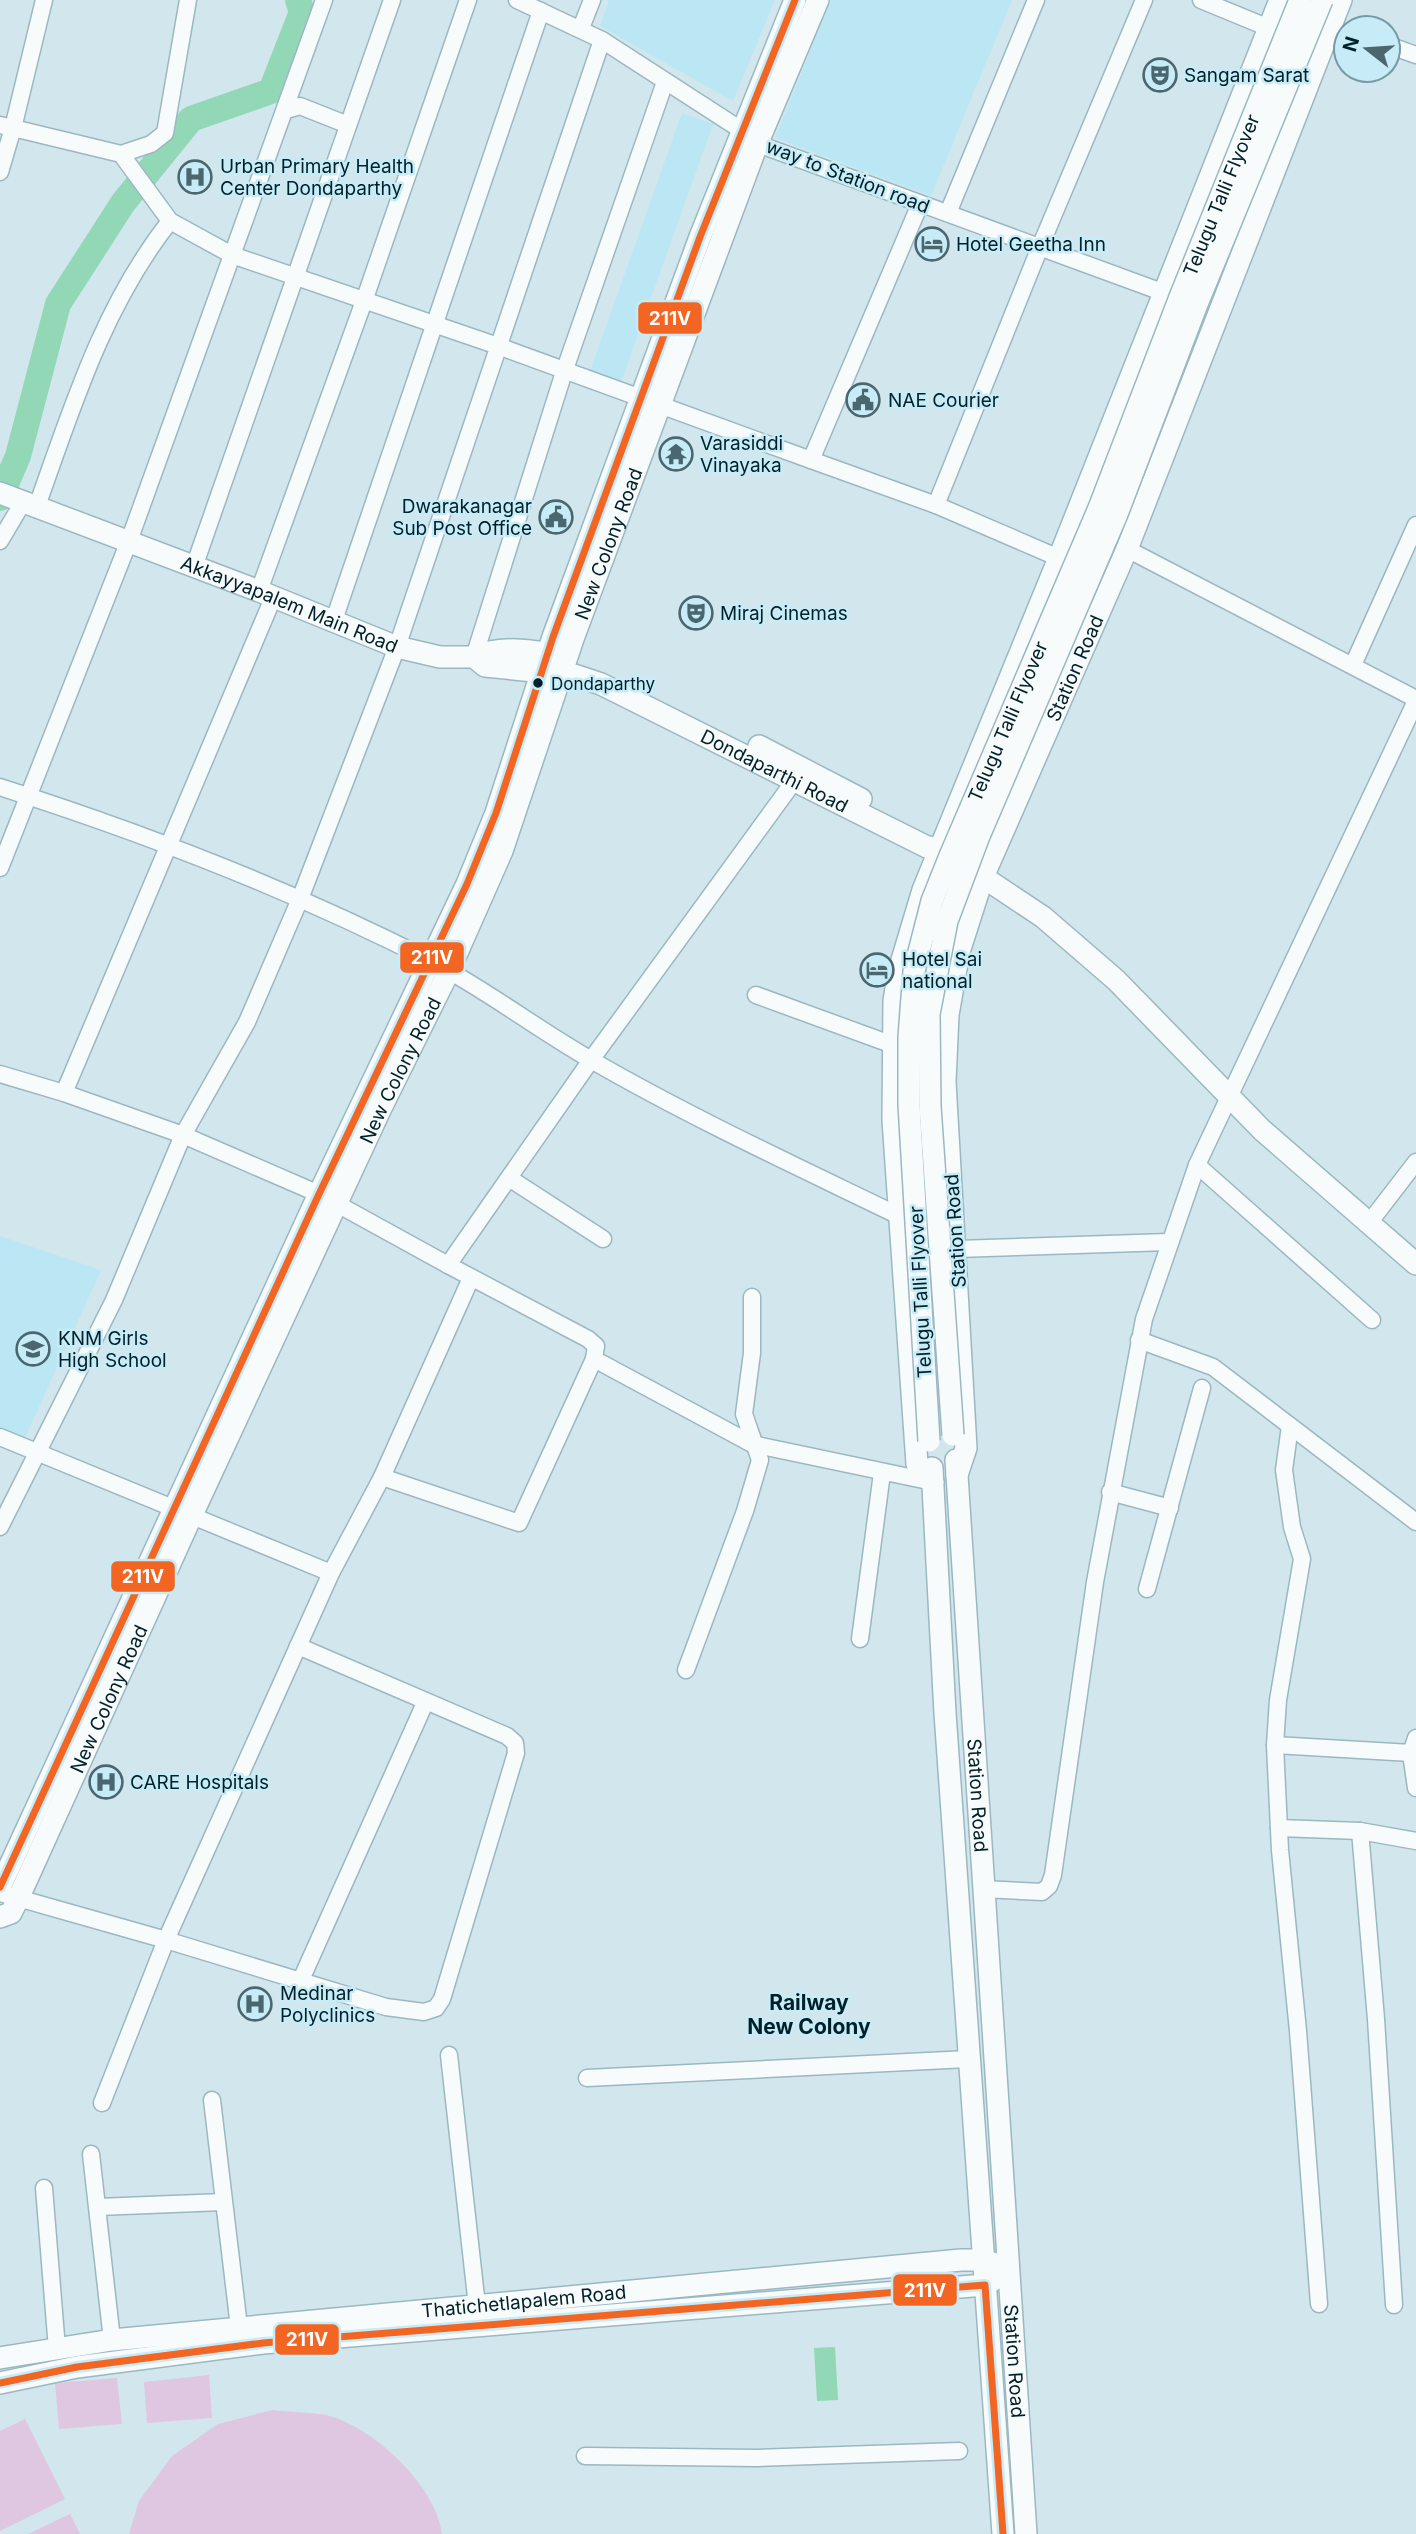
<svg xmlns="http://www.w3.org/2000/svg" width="1416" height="2534" font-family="Inter,sans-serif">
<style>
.built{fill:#bbe7f4}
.green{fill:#dfc7e1}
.water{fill:#92d8b6}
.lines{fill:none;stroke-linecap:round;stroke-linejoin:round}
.river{stroke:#92d8b6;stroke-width:26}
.minor-casing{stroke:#9bb8c0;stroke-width:19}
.major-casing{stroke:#9bb8c0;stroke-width:24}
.minor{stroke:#f8fbfc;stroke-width:16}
.major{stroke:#f8fbfc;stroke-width:21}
.major-bridge-casing{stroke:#9bb8c0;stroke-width:24;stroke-linecap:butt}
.major-bridge{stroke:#f8fbfc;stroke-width:21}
.bus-1-casing{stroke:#c7ecf8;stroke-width:12}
.bus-1{stroke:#f26522;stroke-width:7}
.bus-dot{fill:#002129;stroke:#c7ecf8;stroke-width:2.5}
.labels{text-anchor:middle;stroke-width:5;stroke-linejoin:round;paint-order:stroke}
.bus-label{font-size:17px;fill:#002129;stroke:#c7ecf8;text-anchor:start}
.poi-label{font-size:19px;fill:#002129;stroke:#c7ecf8;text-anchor:start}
.street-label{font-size:19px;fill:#002129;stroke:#c7ecf8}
.neighbourhood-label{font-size:21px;font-weight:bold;fill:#002129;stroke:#c7ecf8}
.line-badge{stroke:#c7ecf8;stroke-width:2.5}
.badge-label{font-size:19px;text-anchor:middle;font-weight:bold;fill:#fff}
</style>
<rect width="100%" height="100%" fill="#d2e6ed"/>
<g class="built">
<path d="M609 0H775L733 101 600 26Z"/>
<path d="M831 0H1012L931 196 775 138Z"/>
<path d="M682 113 713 124 620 385 589 374Z"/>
<path d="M0 1236 101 1270 25 1438 0 1428Z"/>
</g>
<g class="green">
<path d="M209 2375 212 2418 147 2423 144 2382Z"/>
<path d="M117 2378 122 2424 59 2429 55 2383Z"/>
<path d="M272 2410C289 2412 309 2412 326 2415 372 2426 436 2485 442 2534H129L139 2501 172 2456 218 2424Z"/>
<path d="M25 2419 65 2499 0 2531V2431Z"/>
<path d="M70 2514 80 2534H28Z"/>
</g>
<path class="water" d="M835 2347 838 2400 817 2401 814 2348Z"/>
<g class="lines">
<path class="river" d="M0 498 18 456 58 304 123 203 191 119 271 91 302 12 298 0"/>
<defs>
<g id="minor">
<path d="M44 0 13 128 121 154 170 221 232 255 498 346 811 460"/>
<path d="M517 0 602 40 769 148 1162 292"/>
<path d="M1201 0 1269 28"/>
<path d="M581 28 592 0"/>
<path d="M1388 45 1416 55"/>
<path d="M286 110 300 106 348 125"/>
<path d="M0 125 13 128 0 172"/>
<path d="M121 154 151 144 165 133 188 0"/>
<path d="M920 204 811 460 936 505"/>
<path d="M948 213 1036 0"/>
<path d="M36 509C72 408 103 306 170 221"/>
<path d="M0 541 22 504"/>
<path d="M1127 549 1416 699"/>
<path d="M1059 558 936 505 1040 247 1144 0"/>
<path d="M194 567 392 0"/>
<path d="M259 591 364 301 468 0"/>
<path d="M333 623 541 11"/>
<path d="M474 657 564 372 665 82"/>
<path d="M1353 665 1416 525"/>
<path d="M0 787C147 834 294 891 431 961 487 990 538 1030 593 1061 692 1118 796 1166 899 1216"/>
<path d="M0 868 129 541 324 0"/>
<path d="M756 995 893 1045"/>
<path d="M0 1074 64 1093 273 598"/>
<path d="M64 1093 183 1135 319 1194 448 1265 591 1060 800 773"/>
<path d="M1197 1165 1372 1320"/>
<path d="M509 1178 603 1239"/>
<path d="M1369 1223 1416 1162"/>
<path d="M957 1249 1168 1242"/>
<path d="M1139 1340 1213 1367 1416 1522"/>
<path d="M594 1359 752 1444 933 1482"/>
<path d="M1290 1426 1284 1470 1292 1527 1302 1559 1278 1700 1275 1745 1280 1850 1298 2031 1319 2304"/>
<path d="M0 1437 331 1573"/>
<path d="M382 1477 519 1523 594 1359 596 1346 588 1339 448 1265"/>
<path d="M1110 1492 1170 1508"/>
<path d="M0 1527 114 1300 183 1135 247 1022 300 899 397 647 602 40"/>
<path d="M1147 1589 1202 1388"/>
<path d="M860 1639 882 1473"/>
<path d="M686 1670 745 1511 760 1460 744 1414 752 1353V1297"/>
<path d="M1416 1738 1411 1753 1416 1788"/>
<path d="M1275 1745 1411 1753"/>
<path d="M1279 1828 1360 1831 1416 1841"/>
<path d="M1360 1831 1376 2019 1394 2305"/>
<path d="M984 1889 1042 1892 1049 1886 1053 1875 1095 1582 1144 1319 1197 1165 1416 701"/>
<path d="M0 1893 166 1940 331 1573 382 1477 471 1278"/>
<path d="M300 1982 425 1703"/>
<path d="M449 2055 477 2306"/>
<path d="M587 2078 968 2059"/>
<path d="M212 2100 239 2327"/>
<path d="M102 2103 166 1940 386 2007 424 2012 436 2008 442 1999 516 1753 515 1743 507 1736 298 1646"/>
<path d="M91 2154 112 2340"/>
<path d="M44 2188 57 2349"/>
<path d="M98 2207 223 2202"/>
<path d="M585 2456 758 2458 959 2451"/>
</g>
<g id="major">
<path id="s1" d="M0 493 259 591 397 647 440 657H474L485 666 574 675 601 684 927 847 940 848"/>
<path d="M474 657C499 646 534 649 561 657"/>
<path d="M759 746 861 799"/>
<path d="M983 877 1043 917 1116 980 1262 1130 1416 1264"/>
<path id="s2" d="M956 1460 1026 2534"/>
<path d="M932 1468 945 1713 1003 2534"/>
<path id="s3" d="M957 1475 966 1448 945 1082 948 1015 959 952 983 877 1127 549 1341 0"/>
<path d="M933 1482 917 1464 893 1120 894 1001 899 970 923 890 1059 558 1280 0"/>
<path d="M0 1887 319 1194 467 884 496 813 553 637 700 237 795 0"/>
<path id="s4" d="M0 1917 11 1913 18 1899 191 1517 380 1110 449 971 502 851 574 636 758 142 818 0"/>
<path id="s5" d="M0 2358 112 2340 961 2260H982L996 2264"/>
<path d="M0 2383 77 2367 263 2343 985 2285 995 2279"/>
</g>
</defs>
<use href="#minor" class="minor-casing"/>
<use href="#major" class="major-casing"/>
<use href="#minor" class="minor"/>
<use href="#major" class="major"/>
<defs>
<g id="major-bridge">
<path d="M953 1435 930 1106 929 1014 947 921 979 836 1117 514 1197 304 1322 0"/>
<path id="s6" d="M929 1441 909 1105V1037L914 971 932 901 950 856 1099 508 1180 297 1300 0"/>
</g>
</defs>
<use href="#major-bridge" class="major-bridge-casing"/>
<use href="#major-bridge" class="major-bridge"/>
<defs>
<g id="bus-1">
<path d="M0 1887 319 1194 467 884 496 813 553 637 700 237 795 0"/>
<path d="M0 2383 77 2367 263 2343 985 2285 1003 2534"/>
</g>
</defs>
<use href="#bus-1" class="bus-1-casing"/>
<use href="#bus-1" class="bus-1"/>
</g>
<defs>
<symbol id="theatre-ring" viewBox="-11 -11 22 22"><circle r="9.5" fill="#c7ecf8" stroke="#4a666e" stroke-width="1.5"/><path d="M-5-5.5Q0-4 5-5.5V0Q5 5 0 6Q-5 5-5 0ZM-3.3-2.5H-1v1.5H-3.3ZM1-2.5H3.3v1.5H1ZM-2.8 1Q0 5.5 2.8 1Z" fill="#4a666e"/></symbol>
<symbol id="hospital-ring" viewBox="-11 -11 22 22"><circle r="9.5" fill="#c7ecf8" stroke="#4a666e" stroke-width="1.5"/><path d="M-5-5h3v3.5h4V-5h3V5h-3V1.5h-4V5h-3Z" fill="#4a666e"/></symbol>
<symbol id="hotel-ring" viewBox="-11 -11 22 22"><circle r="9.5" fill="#c7ecf8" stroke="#4a666e" stroke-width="1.5"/><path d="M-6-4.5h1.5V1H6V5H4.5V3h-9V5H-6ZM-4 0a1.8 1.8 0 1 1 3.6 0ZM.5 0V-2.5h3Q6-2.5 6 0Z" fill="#4a666e"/></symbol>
<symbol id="civic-ring" viewBox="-11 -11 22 22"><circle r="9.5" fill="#c7ecf8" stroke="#4a666e" stroke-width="1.5"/><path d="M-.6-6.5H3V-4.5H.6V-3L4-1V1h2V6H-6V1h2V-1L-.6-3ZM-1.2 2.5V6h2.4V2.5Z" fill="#4a666e"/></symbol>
<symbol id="temple-ring" viewBox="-11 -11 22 22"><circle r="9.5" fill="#c7ecf8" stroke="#4a666e" stroke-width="1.5"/><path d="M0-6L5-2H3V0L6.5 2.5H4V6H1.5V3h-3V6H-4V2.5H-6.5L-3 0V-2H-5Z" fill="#4a666e"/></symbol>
<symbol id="school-ring" viewBox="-11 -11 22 22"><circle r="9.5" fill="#c7ecf8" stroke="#4a666e" stroke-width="1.5"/><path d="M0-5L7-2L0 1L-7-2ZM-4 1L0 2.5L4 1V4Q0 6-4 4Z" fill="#4a666e"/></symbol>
</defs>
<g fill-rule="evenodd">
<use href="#theatre-ring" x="1141" y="56" width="38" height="38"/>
<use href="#hospital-ring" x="176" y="158" width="38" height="38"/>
<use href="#hotel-ring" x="913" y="225" width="38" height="38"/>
<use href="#civic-ring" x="844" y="381" width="38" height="38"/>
<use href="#temple-ring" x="657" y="435" width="38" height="38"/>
<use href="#civic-ring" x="537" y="498" width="38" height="38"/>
<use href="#theatre-ring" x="677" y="594" width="38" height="38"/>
<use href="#hotel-ring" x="858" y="951" width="38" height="38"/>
<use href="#school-ring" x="14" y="1330" width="38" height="38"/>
<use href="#hospital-ring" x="87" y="1763" width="38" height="38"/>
<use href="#hospital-ring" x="236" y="1985" width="38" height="38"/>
</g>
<circle class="bus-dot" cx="538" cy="683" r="6"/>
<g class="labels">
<g class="bus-label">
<text x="551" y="690">Dondaparthy</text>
</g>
<g class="poi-label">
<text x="1184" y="82">Sangam Sarat</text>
<text x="220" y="173">Urban Primary Health<tspan x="220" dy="22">Center Dondaparthy</tspan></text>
<text x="956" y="251">Hotel Geetha Inn</text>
<text x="888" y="407">NAE Courier</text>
<text x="700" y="450">Varasiddi<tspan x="700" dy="22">Vinayaka</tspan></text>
<text x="532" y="513" text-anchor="end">Dwarakanagar<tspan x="532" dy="22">Sub Post Office</tspan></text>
<text x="720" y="620">Miraj Cinemas</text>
<text x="902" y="966">Hotel Sai<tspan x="902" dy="22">national</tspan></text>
<text x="58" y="1345">KNM Girls<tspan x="58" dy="22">High School</tspan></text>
<text x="130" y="1789">CARE Hospitals</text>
<text x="280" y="2000">Medinar<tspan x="280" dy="22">Polyclinics</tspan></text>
</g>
<g class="street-label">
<text transform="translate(848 176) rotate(21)" y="7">way to Station road</text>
<text dy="7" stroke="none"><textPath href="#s6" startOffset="1306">Telugu Talli Flyover</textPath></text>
<text dy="7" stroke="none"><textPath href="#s4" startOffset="1507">New Colony Road</textPath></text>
<text dy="7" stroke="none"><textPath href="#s1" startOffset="310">Akkayyapalem Main Road</textPath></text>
<text dy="7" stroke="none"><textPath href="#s3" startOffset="833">Station Road</textPath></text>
<text dy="7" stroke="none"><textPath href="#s6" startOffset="738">Telugu Talli Flyover</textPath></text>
<text dy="7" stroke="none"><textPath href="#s1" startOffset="830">Dondaparthi Road</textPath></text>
<text dy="7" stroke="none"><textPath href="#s4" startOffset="940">New Colony Road</textPath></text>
<text transform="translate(955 1231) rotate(-94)" y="7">Station Road</text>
<text transform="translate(920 1292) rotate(-93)" y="7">Telugu Talli Flyover</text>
<text dy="7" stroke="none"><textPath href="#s4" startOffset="247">New Colony Road</textPath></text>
<text dy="7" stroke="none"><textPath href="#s2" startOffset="336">Station Road</textPath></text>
<text dy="7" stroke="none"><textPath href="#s5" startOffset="527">Thatichetlapalem Road</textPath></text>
<text dy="7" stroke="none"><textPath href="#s2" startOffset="903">Station Road</textPath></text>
</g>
<g class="neighbourhood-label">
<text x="809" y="2010">Railway<tspan x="809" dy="24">New Colony</tspan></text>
</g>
</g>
<g class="line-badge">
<rect x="637" y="301" width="66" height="34" rx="7" fill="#f26522"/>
<rect x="399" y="941" width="66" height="33" rx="7" fill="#f26522"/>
<rect x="110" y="1560" width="66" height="33" rx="7" fill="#f26522"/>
<rect x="892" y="2273" width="66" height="34" rx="7" fill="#f26522"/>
<rect x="274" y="2323" width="66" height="33" rx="7" fill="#f26522"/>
</g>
<g class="badge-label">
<text x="670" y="325">211V</text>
<text x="432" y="964">211V</text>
<text x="143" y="1583">211V</text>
<text x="925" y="2297">211V</text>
<text x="307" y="2346">211V</text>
</g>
<g transform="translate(1367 49) rotate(287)"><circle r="33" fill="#c7ecf8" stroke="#779ba5" stroke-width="2"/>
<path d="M0-5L12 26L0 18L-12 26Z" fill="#4a666e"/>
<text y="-10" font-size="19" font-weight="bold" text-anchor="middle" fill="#002129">N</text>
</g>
</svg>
